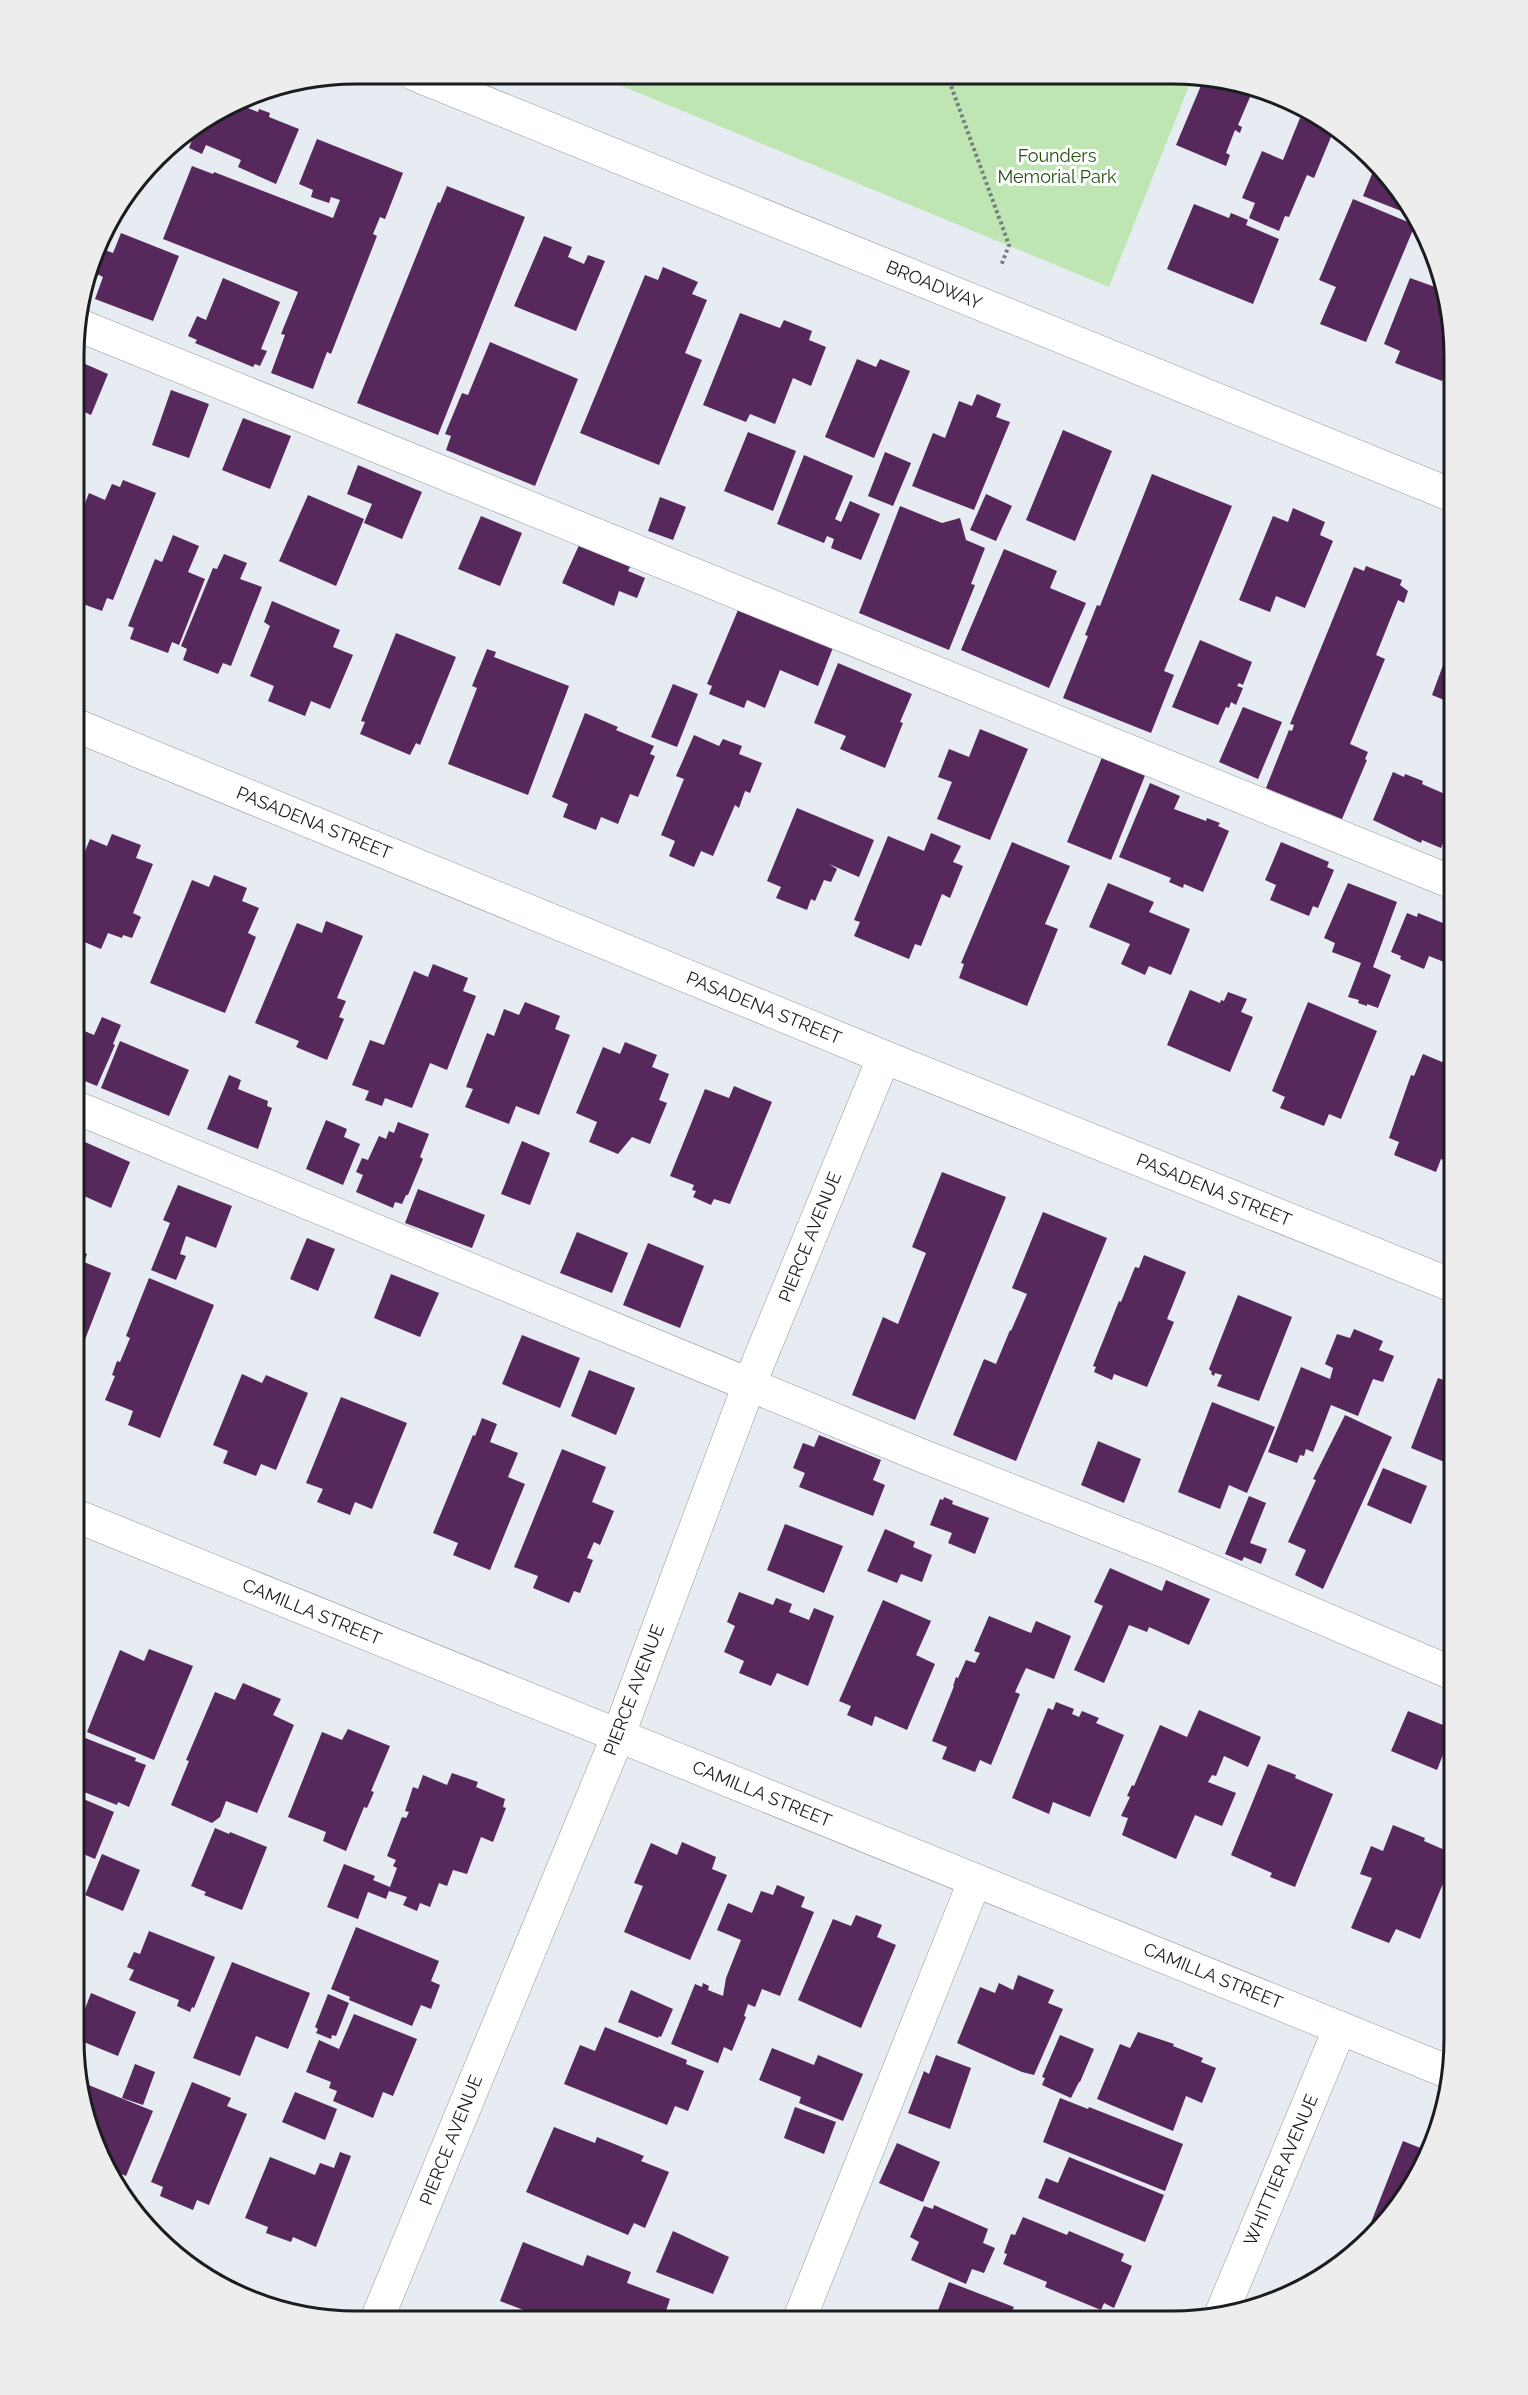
<svg xmlns="http://www.w3.org/2000/svg" width="1528" height="2395" font-family="Raleway,sans-serif">
<style>
.green{fill:#bee5b2}
.building{fill:#56285c}
.lines{fill:none;stroke-linecap:round;stroke-linejoin:round}
.minor-casing{stroke:#92979d;stroke-width:34}
.path{stroke:#797d81;stroke-width:4;stroke-dasharray:3 3;stroke-linecap:butt}
.minor{stroke:#fff;stroke-width:33}
.labels{text-anchor:middle;stroke-width:6;stroke-linejoin:round;paint-order:stroke}
.park-label{font-size:18px;fill:#245112;stroke:#fff}
.street-label{font-size:18px;fill:#1a1c1e;stroke:#fff}
.rim{fill:none;stroke:#1a1c1e;stroke-width:3}
</style>
<rect width="100%" height="100%" fill="#e6ecf2"/>
<path class="green" d="M593 74 1193 76 1109 287Z"/>
<g class="building">
<path d="M1205 76 1237 83 1253 90 1238 125 1242 127 1240 133 1235 130 1226 153 1230 155 1226 166 1176 145Z"/>
<path d="M1264 91 1280 95 1298 105 1294 112 1271 102 1274 97 1263 92Z"/>
<path d="M235 103 258 112 259 109 270 113 269 117 299 129 276 184 238 167 241 160 206 145 202 154 189 148 192 140 182 136Z"/>
<path d="M1300 118 1333 132 1314 178 1307 175 1289 217 1285 216 1279 231 1249 218 1255 203 1242 198 1262 151 1283 160Z"/>
<path d="M317 139 403 173 385 219 380 217 373 234 377 236 331 354 327 352 313 389 271 373 285 335 281 334 298 292 163 239 192 166 213 174 214 172 333 218 340 200 331 197 329 203 311 197 313 190 299 184Z"/>
<path d="M1376 164 1396 184 1414 216 1363 196Z"/>
<path d="M447 186 525 217 438 435 357 403 438 202 440 203Z"/>
<path d="M1353 199 1415 225 1366 342 1320 324 1336 287 1319 280Z"/>
<path d="M1194 204 1229 218 1231 213 1248 220 1246 225 1279 239 1253 304 1167 269Z"/>
<path d="M121 233 179 256 153 321 95 299 103 277 95 273 105 250 113 253Z"/>
<path d="M544 236 572 247 568 257 584 264 588 255 605 261 576 331 514 306Z"/>
<path d="M663 267 698 282 692 294 707 300 685 353 702 360 659 465 580 433 645 275 658 280Z"/>
<path d="M223 278 280 302 261 349 267 351 260 366 255 364 253 367 195 343 197 340 188 336 197 316 206 320Z"/>
<path d="M1410 278 1441 289 1454 356V372L1447 369 1442 381 1395 363 1400 351 1384 344Z"/>
<path d="M740 313 780 328 784 320 812 331 809 340 826 347 811 386 793 378 775 424 750 414 746 422 703 405Z"/>
<path d="M490 342 578 379 535 486 446 450 451 436 445 434 462 393 468 395Z"/>
<path d="M857 359 876 367 880 359 910 371 874 458 825 437Z"/>
<path d="M76 360 108 374 91 415 76 408Z"/>
<path d="M171 390 209 404 189 458 152 445Z"/>
<path d="M977 394 1001 404 996 417 1010 422 974 510 912 486 933 433 945 438 959 401 972 406Z"/>
<path d="M243 418 291 436 270 489 222 470Z"/>
<path d="M1063 430 1112 451 1075 541 1026 520Z"/>
<path d="M748 432 796 451 773 511 724 491Z"/>
<path d="M885 452 911 463 893 506 868 496Z"/>
<path d="M804 455 853 476 835 519 841 522 850 501 880 514 861 560 831 548 834 539 827 536 824 543 777 524Z"/>
<path d="M358 465 422 492 402 539 364 523 372 504 347 494Z"/>
<path d="M1152 474 1232 506 1164 671 1174 675 1151 733 1063 698 1088 636 1085 635 1097 605 1100 606Z"/>
<path d="M123 480 156 493 113 600 107 598 102 611 75 601 76 526 89 493 105 500 112 484 120 487Z"/>
<path d="M986 494 1012 506 996 541 970 530Z"/>
<path d="M308 495 364 519 336 586 279 561Z"/>
<path d="M660 497 686 507 673 540 648 531Z"/>
<path d="M900 506 942 523 960 518 966 540 985 548 971 584 975 585 949 650 859 613Z"/>
<path d="M1293 508 1325 522 1320 535 1333 541 1305 608 1276 596 1270 612 1239 600 1273 516 1288 522Z"/>
<path d="M481 516 522 533 500 586 458 569Z"/>
<path d="M173 535 199 546 188 572 205 579 179 645 172 642 168 653 130 639 134 628 128 626 155 559 162 562Z"/>
<path d="M580 543 631 565 628 571 645 578 637 598 619 591 614 606 562 583Z"/>
<path d="M1004 549 1057 571 1050 588 1086 603 1049 688 961 650Z"/>
<path d="M224 554 247 563 240 579 262 587 231 666 223 663 218 674 183 660 187 649 181 646 213 568 217 569Z"/>
<path d="M1366 566 1402 580 1400 585 1408 591 1404 603 1398 600 1376 655 1385 659 1350 744 1368 752 1365 759 1367 760 1342 819 1266 788 1289 730 1292 731 1294 725 1290 724 1354 567 1364 571Z"/>
<path d="M272 601 340 630 333 647 353 655 330 709 311 701 305 716 268 701 274 686 250 676 270 626 264 622Z"/>
<path d="M738 610 834 645 818 686 780 670 765 708 747 700 744 708 709 694 712 686 707 684Z"/>
<path d="M1454 627V704L1432 695 1446 657 1443 656Z"/>
<path d="M396 633 456 657 420 745 416 743 410 755 360 734 365 722 361 721Z"/>
<path d="M1200 640 1252 662 1243 685 1239 683 1237 686 1243 688 1236 705 1231 702 1229 708 1226 707 1218 725 1172 707Z"/>
<path d="M487 649 496 652 494 657 569 686 528 795 448 764 477 688 472 686Z"/>
<path d="M838 663 912 694 900 722 903 723 885 768 840 749 846 736 814 723Z"/>
<path d="M673 684 698 694 677 747 651 737Z"/>
<path d="M1243 707 1282 722 1258 779 1219 762Z"/>
<path d="M585 713 618 727 616 730 654 746 650 754 655 756 638 797 630 794 618 824 601 817 596 830 563 817 568 804 552 797Z"/>
<path d="M980 729 1028 749 990 840 937 819 952 782 938 777 949 749 969 757Z"/>
<path d="M694 735 719 746 723 739 742 746 739 754 762 763 750 793 745 791 739 808 735 805 713 856 701 851 694 867 669 856 675 841 661 835 684 779 676 776Z"/>
<path d="M1454 753V777L1446 773Z"/>
<path d="M1103 755 1146 773 1111 860 1067 842Z"/>
<path d="M1393 772 1404 777 1405 774 1423 781 1422 784 1454 798V815L1441 848 1422 840 1421 843 1373 820Z"/>
<path d="M1150 783 1180 796 1174 809 1206 821 1207 818 1220 823 1218 826 1229 831 1203 892 1184 884 1183 888 1169 882 1171 878 1119 857Z"/>
<path d="M797 808 874 840 859 877 829 864 837 869 831 882 824 880 815 901 811 899 807 910 776 898 781 887 767 881Z"/>
<path d="M931 833 961 846 953 862 963 866 950 898 942 894 921 946 915 944 909 959 854 936 860 922 854 920 888 836 924 851Z"/>
<path d="M112 834 141 845 136 858 153 864 133 913 141 917 132 938 123 935 122 938 108 933 101 949 75 938 79 921 75 920V876L90 839 107 846Z"/>
<path d="M1012 842 1070 866 1045 924 1058 929 1027 1006 959 978 964 964 961 963Z"/>
<path d="M1281 842 1329 862 1327 867 1334 870 1318 908 1313 906 1309 916 1270 900 1276 885 1265 880Z"/>
<path d="M214 875 247 888 242 901 259 908 248 933 256 937 225 1013 150 983 192 880 209 887Z"/>
<path d="M1108 883 1154 902 1149 912 1190 929 1171 975 1149 966 1145 975 1121 964 1130 944 1089 927Z"/>
<path d="M1348 883 1397 902 1373 967 1391 975 1378 1008 1367 1004V1006L1358 1003 1359 1000 1348 997 1361 963 1332 952 1335 943 1324 938Z"/>
<path d="M1451 904 1454 905V966L1429 956 1424 969 1400 959 1401 956 1391 952 1407 913 1417 917 1418 913 1443 923Z"/>
<path d="M326 921 363 936 337 998 346 1001 339 1017 344 1019 327 1060 296 1047 299 1041 255 1023 297 923 322 933Z"/>
<path d="M433 964 468 978 463 991 476 996 447 1070 430 1063 412 1108 385 1098 382 1106 365 1100 369 1091 352 1085 370 1040 384 1045 414 971 428 977Z"/>
<path d="M1190 990 1220 1003 1221 1000 1224 1001 1228 992 1247 999 1241 1012 1253 1017 1230 1072 1167 1045Z"/>
<path d="M525 1002 560 1016 555 1029 570 1035 539 1115 516 1106 509 1124 465 1107 473 1089 466 1087 487 1033 494 1036 504 1009 519 1015Z"/>
<path d="M1308 1002 1377 1031 1341 1119 1329 1114 1324 1126 1280 1108 1285 1097 1272 1091Z"/>
<path d="M102 1017 121 1025 113 1044 115 1045 97 1086 75 1077V1027L94 1035Z"/>
<path d="M120 1041 189 1070 169 1116 101 1088Z"/>
<path d="M625 1042 657 1055 652 1067 669 1074 659 1100 667 1103 650 1144 632 1137 618 1154 589 1142 597 1122 576 1113 603 1047 620 1054Z"/>
<path d="M1423 1054 1454 1067V1155L1451 1163 1441 1159 1436 1172 1394 1155 1399 1142 1389 1138 1411 1075 1414 1076Z"/>
<path d="M229 1075 241 1080 238 1089 268 1101 267 1106 272 1108 258 1149 207 1129Z"/>
<path d="M734 1086 772 1102 730 1204 714 1199 711 1205 693 1197 696 1191 692 1190 694 1185 670 1176 705 1089 729 1098Z"/>
<path d="M326 1120 347 1129 344 1137 360 1144 343 1185 306 1169Z"/>
<path d="M398 1122 429 1134 420 1157 423 1159 408 1195H406L402 1204 395 1202 393 1208 356 1192 363 1175 356 1172 362 1158 368 1160 379 1136 386 1139 389 1131 394 1133Z"/>
<path d="M522 1141 550 1153 530 1205 501 1194Z"/>
<path d="M85 1142 130 1162 111 1208 75 1192V1166Z"/>
<path d="M942 1172 1006 1197 915 1420 852 1395 883 1317 898 1324 926 1253 912 1247Z"/>
<path d="M178 1185 232 1206 216 1248 186 1236 180 1254 186 1256 176 1280 151 1270 170 1223 163 1220Z"/>
<path d="M418 1189 485 1215 472 1248 405 1223Z"/>
<path d="M1043 1212 1107 1238 1016 1461 953 1435 984 1359 996 1364 1010 1330 1011 1331 1027 1294 1012 1288Z"/>
<path d="M577 1232 628 1253 612 1293 560 1273Z"/>
<path d="M307 1238 335 1249 318 1291 290 1279Z"/>
<path d="M648 1243 704 1266 680 1328 623 1305Z"/>
<path d="M75 1249 87 1254 84 1262 111 1273 75 1365Z"/>
<path d="M1144 1255 1186 1272 1167 1319 1174 1322 1147 1387 1114 1374 1112 1380 1094 1372 1096 1367 1093 1366 1119 1301 1121 1302 1135 1267 1139 1268Z"/>
<path d="M391 1274 439 1293 420 1337 374 1318Z"/>
<path d="M149 1278 214 1305 160 1438 128 1425 133 1411 105 1400 115 1376 112 1375 117 1361 120 1362 130 1338 126 1336Z"/>
<path d="M1238 1295 1292 1317 1259 1401 1217 1386 1222 1375 1215 1373 1214 1376 1211 1374 1212 1372 1209 1369Z"/>
<path d="M1354 1329 1383 1341 1379 1350 1394 1356 1383 1382 1373 1379 1358 1416 1331 1405 1313 1452 1306 1449 1304 1456 1300 1455 1297 1463 1268 1452 1301 1367 1330 1379 1333 1368 1325 1364 1337 1334 1350 1338Z"/>
<path d="M522 1335 580 1358 560 1408 502 1384Z"/>
<path d="M589 1370 635 1388 616 1435 571 1416Z"/>
<path d="M242 1374 262 1383 266 1375 308 1393 276 1470 261 1464 256 1476 223 1463 228 1451 213 1445Z"/>
<path d="M1438 1378 1454 1384V1466L1411 1448Z"/>
<path d="M341 1397 407 1423 372 1509 355 1502 350 1515 317 1502 323 1489 306 1483Z"/>
<path d="M1212 1402 1275 1427 1247 1493 1229 1485 1220 1509 1178 1492Z"/>
<path d="M1345 1415 1392 1437 1323 1589 1295 1575 1306 1550 1288 1542 1316 1480 1313 1479Z"/>
<path d="M482 1418 497 1424 490 1442 518 1453 508 1477 525 1484 490 1570 453 1555 458 1543 433 1533 473 1435 475 1436Z"/>
<path d="M819 1435 881 1460 873 1480 885 1485 873 1516 799 1487 805 1473 793 1468 803 1443 814 1447Z"/>
<path d="M1098 1441 1141 1459 1124 1503 1081 1485Z"/>
<path d="M562 1449 606 1467 592 1502 614 1511 600 1545 594 1542 587 1558 593 1560 580 1593 574 1591 569 1603 533 1588 538 1576 514 1567Z"/>
<path d="M1383 1468 1427 1486 1411 1524 1367 1505Z"/>
<path d="M1249 1496 1266 1503 1250 1543 1267 1549 1261 1564 1244 1557 1242 1561 1225 1554Z"/>
<path d="M944 1497 953 1501 952 1504 989 1518 975 1554 948 1543 952 1533 930 1525 940 1499 943 1500Z"/>
<path d="M785 1524 843 1546 824 1593 767 1570Z"/>
<path d="M885 1529 915 1542 913 1547 932 1555 922 1582 901 1574 897 1583 867 1571Z"/>
<path d="M1110 1568 1162 1591 1166 1580 1210 1599 1189 1645 1149 1627 1147 1632 1129 1625 1104 1683 1074 1670 1103 1606 1094 1602Z"/>
<path d="M739 1592 773 1605 776 1598 792 1604 789 1612 809 1620 814 1608 834 1616 808 1686 777 1673 771 1686 739 1673 744 1661 724 1652 735 1626 727 1622Z"/>
<path d="M883 1600 931 1621 916 1655 935 1664 907 1730 875 1716 872 1726 847 1715 851 1706 839 1701Z"/>
<path d="M989 1616 1031 1633 1036 1621 1071 1636 1054 1679 1026 1668 1015 1692 1020 1694 991 1765 980 1760 975 1772 942 1759 947 1747 932 1741 954 1686H953L956 1677 958 1678 966 1660 975 1663 980 1653 974 1651Z"/>
<path d="M74 1633 81 1636 75 1650 84 1654 74 1678Z"/>
<path d="M149 1649 193 1666 154 1760 87 1732 120 1650 144 1661Z"/>
<path d="M243 1683 281 1699 273 1715 294 1725 257 1813 226 1801 220 1817 212 1823 171 1805 189 1761 186 1760 215 1692 235 1700Z"/>
<path d="M1056 1702 1074 1709 1072 1714 1079 1717 1082 1711 1099 1718 1096 1723 1124 1735 1090 1817 1053 1802 1049 1814 1012 1798 1048 1708 1053 1710Z"/>
<path d="M1199 1710 1261 1737 1248 1767 1224 1756 1216 1776 1212 1775 1208 1782 1236 1793 1222 1826 1195 1815 1176 1859 1122 1835 1128 1818 1121 1816 1130 1797 1127 1796 1132 1785 1134 1786 1160 1725 1187 1737Z"/>
<path d="M1408 1711 1453 1729 1437 1770 1391 1751Z"/>
<path d="M348 1729 390 1746 371 1791 374 1792 367 1808 364 1807 346 1851 323 1841 326 1832 288 1817 322 1732 342 1740Z"/>
<path d="M80 1736 136 1758 135 1761 146 1765 129 1807 118 1802 117 1805 74 1788V1751Z"/>
<path d="M1268 1764 1296 1775 1295 1778 1333 1794 1295 1887 1270 1877 1272 1873 1231 1855Z"/>
<path d="M452 1773 478 1782 476 1787 505 1799 503 1807 506 1808 493 1842 481 1837 467 1874 453 1870 447 1886 439 1883 430 1907 420 1903 417 1911 403 1905 407 1897 389 1891 386 1899 368 1892 358 1919 327 1907 344 1864 375 1876 373 1880 390 1887 397 1868 393 1866 396 1860 387 1856 402 1817 406 1818 409 1812 405 1811 413 1787 418 1789 423 1775 447 1785Z"/>
<path d="M74 1795 114 1812 95 1859 74 1850Z"/>
<path d="M1393 1825 1425 1838 1424 1841 1454 1854V1857L1420 1939 1396 1929 1389 1943 1351 1928 1372 1878 1360 1874 1371 1846 1383 1851Z"/>
<path d="M215 1828 229 1834 230 1832 267 1847 242 1910 204 1895 206 1892 191 1886Z"/>
<path d="M682 1842 716 1857 712 1869 727 1875 690 1960 624 1932 643 1886 634 1883 651 1843 677 1855Z"/>
<path d="M102 1854 140 1870 123 1911 85 1895Z"/>
<path d="M777 1885 805 1897 801 1907 814 1912 780 1996 762 1989 755 2007 748 2004 744 2016 746 2017 732 2051 724 2047 718 2063 671 2044 695 1984 702 1987 703 1983 709 1986 708 1990 723 1996 726 1978 741 1940 717 1930 728 1903 752 1913 761 1891 773 1895Z"/>
<path d="M856 1915 882 1925 877 1937 896 1945 861 2028 798 2000 833 1919 851 1926Z"/>
<path d="M356 1927 439 1961 431 1981 440 1985 431 2009 421 2005 412 2026 349 2000 350 1997 331 1989Z"/>
<path d="M149 1931 215 1957 194 2008 192 2007 190 2012 177 2006 179 2000 129 1980 134 1970 127 1967 134 1952 140 1954Z"/>
<path d="M1454 1940V1962L1446 1959Z"/>
<path d="M232 1962 310 1993 288 2049 256 2036 240 2076 193 2058Z"/>
<path d="M1018 1975 1054 1990 1048 2003 1063 2009 1034 2075 1022 2072 957 2043 980 1987 995 1993 999 1983 1013 1990Z"/>
<path d="M631 1990 673 2009 661 2037 659 2036 658 2038 618 2022Z"/>
<path d="M91 1993 136 2012 118 2056 74 2038Z"/>
<path d="M328 1994 349 2003 336 2036 332 2035 331 2039 316 2033 318 2029 315 2027Z"/>
<path d="M354 2014 417 2039 393 2096 383 2092 373 2118 333 2101 337 2091 329 2088 331 2082 306 2072 319 2040 339 2049Z"/>
<path d="M605 2027 687 2060 686 2064 704 2071 688 2111 675 2106 667 2125 564 2084 580 2045 595 2051Z"/>
<path d="M1138 2032 1174 2044 1173 2046 1203 2058 1201 2062 1216 2068 1202 2103 1186 2096 1173 2131 1097 2099 1120 2044 1130 2048Z"/>
<path d="M1060 2035 1094 2049 1080 2082H1079L1071 2098 1042 2085 1045 2078 1042 2077Z"/>
<path d="M772 2048 814 2065 818 2055 863 2074 843 2121 799 2103 801 2097 759 2080Z"/>
<path d="M936 2055 971 2068 950 2129 908 2113 924 2071 929 2074Z"/>
<path d="M135 2064 155 2072 143 2105 122 2098Z"/>
<path d="M192 2082 231 2098 227 2106 247 2114 209 2205 197 2200 193 2210 160 2196 163 2187 151 2182Z"/>
<path d="M86 2084 153 2111 126 2176 107 2168 95 2147 84 2090Z"/>
<path d="M295 2092 337 2109 325 2140 282 2122Z"/>
<path d="M1060 2098 1088 2109 1089 2107 1183 2144 1165 2191 1043 2142Z"/>
<path d="M795 2107 836 2122 824 2154 784 2138Z"/>
<path d="M554 2127 595 2143 597 2137 644 2156 641 2161 669 2172 645 2228 634 2223 628 2235 526 2192Z"/>
<path d="M1403 2141 1428 2151 1396 2211 1379 2228 1370 2225Z"/>
<path d="M897 2143 940 2162 923 2202 879 2183Z"/>
<path d="M340 2152 351 2156 316 2247 293 2237 291 2242 266 2233 268 2227 245 2218 270 2157 315 2175 320 2163 334 2168Z"/>
<path d="M1069 2157 1164 2195 1145 2242 1038 2198 1046 2178 1058 2183Z"/>
<path d="M934 2205 988 2229 983 2243 995 2248 984 2273 972 2269 966 2284 911 2260 919 2242 910 2237 924 2206 933 2209Z"/>
<path d="M1023 2217 1067 2235 1069 2231 1124 2254 1121 2261 1132 2266 1114 2308 1104 2303 1101 2310 1045 2287 1047 2282 1003 2264 1007 2254 1004 2253 1011 2234 1015 2235Z"/>
<path d="M673 2231 729 2257 713 2294 656 2272Z"/>
<path d="M523 2242 583 2266 587 2255 631 2272 627 2283 670 2299 663 2320H549L500 2301Z"/>
<path d="M949 2282 1014 2307 1008 2321H983L969 2315 967 2321H957L937 2313Z"/>
</g>
<g class="lines">
<defs>
<g id="minor">
<path d="M414 74 1454 496"/>
<path d="M76 324 1454 883"/>
<path d="M75 725 884 1057 1454 1286"/>
<path d="M75 1107 920 1455 1169 1553 1454 1674"/>
<path d="M74 1515 1451 2073"/>
<path d="M1222 2312 1340 2028"/>
<path d="M377 2319 618 1736 749 1385 884 1057"/>
<path d="M799 2320 975 1880"/>
</g>
</defs>
<use href="#minor" class="minor-casing"/>
<path class="path" d="M947 75 1009 245 1001 266"/>
<use href="#minor" class="minor"/>
</g>
<g class="labels">
<g class="park-label">
<text x="1057" y="162">Founders<tspan x="1057" dy="21">Memorial Park</tspan></text>
</g>
<g class="street-label">
<text transform="translate(934 285) rotate(22)" y="6">BROADWAY</text>
<text transform="translate(314 823) rotate(22)" y="6">PASADENA STREET</text>
<text transform="translate(764 1008) rotate(22)" y="6">PASADENA STREET</text>
<text transform="translate(1214 1190) rotate(22)" y="6">PASADENA STREET</text>
<text transform="translate(810 1237) rotate(-68)" y="6">PIERCE AVENUE</text>
<text transform="translate(312 1612) rotate(22)" y="6">CAMILLA STREET</text>
<text transform="translate(634 1690) rotate(-69)" y="6">PIERCE AVENUE</text>
<text transform="translate(762 1794) rotate(22)" y="6">CAMILLA STREET</text>
<text transform="translate(1213 1976) rotate(22)" y="6">CAMILLA STREET</text>
<text transform="translate(451 2140) rotate(-68)" y="6">PIERCE AVENUE</text>
<text transform="translate(1281 2170) rotate(-67)" y="6">WHITTIER AVENUE</text>
</g>
</g>
<path d="M0 0H1528V2395H0ZM356 84H1172A272 272 0 0 1 1444 356V2039A272 272 0 0 1 1172 2311H356A272 272 0 0 1 84 2039V356A272 272 0 0 1 356 84Z" fill="#ededed" fill-rule="evenodd"/>
<path class="rim" d="M356 84H1172A272 272 0 0 1 1444 356V2039A272 272 0 0 1 1172 2311H356A272 272 0 0 1 84 2039V356A272 272 0 0 1 356 84Z"/>
</svg>
